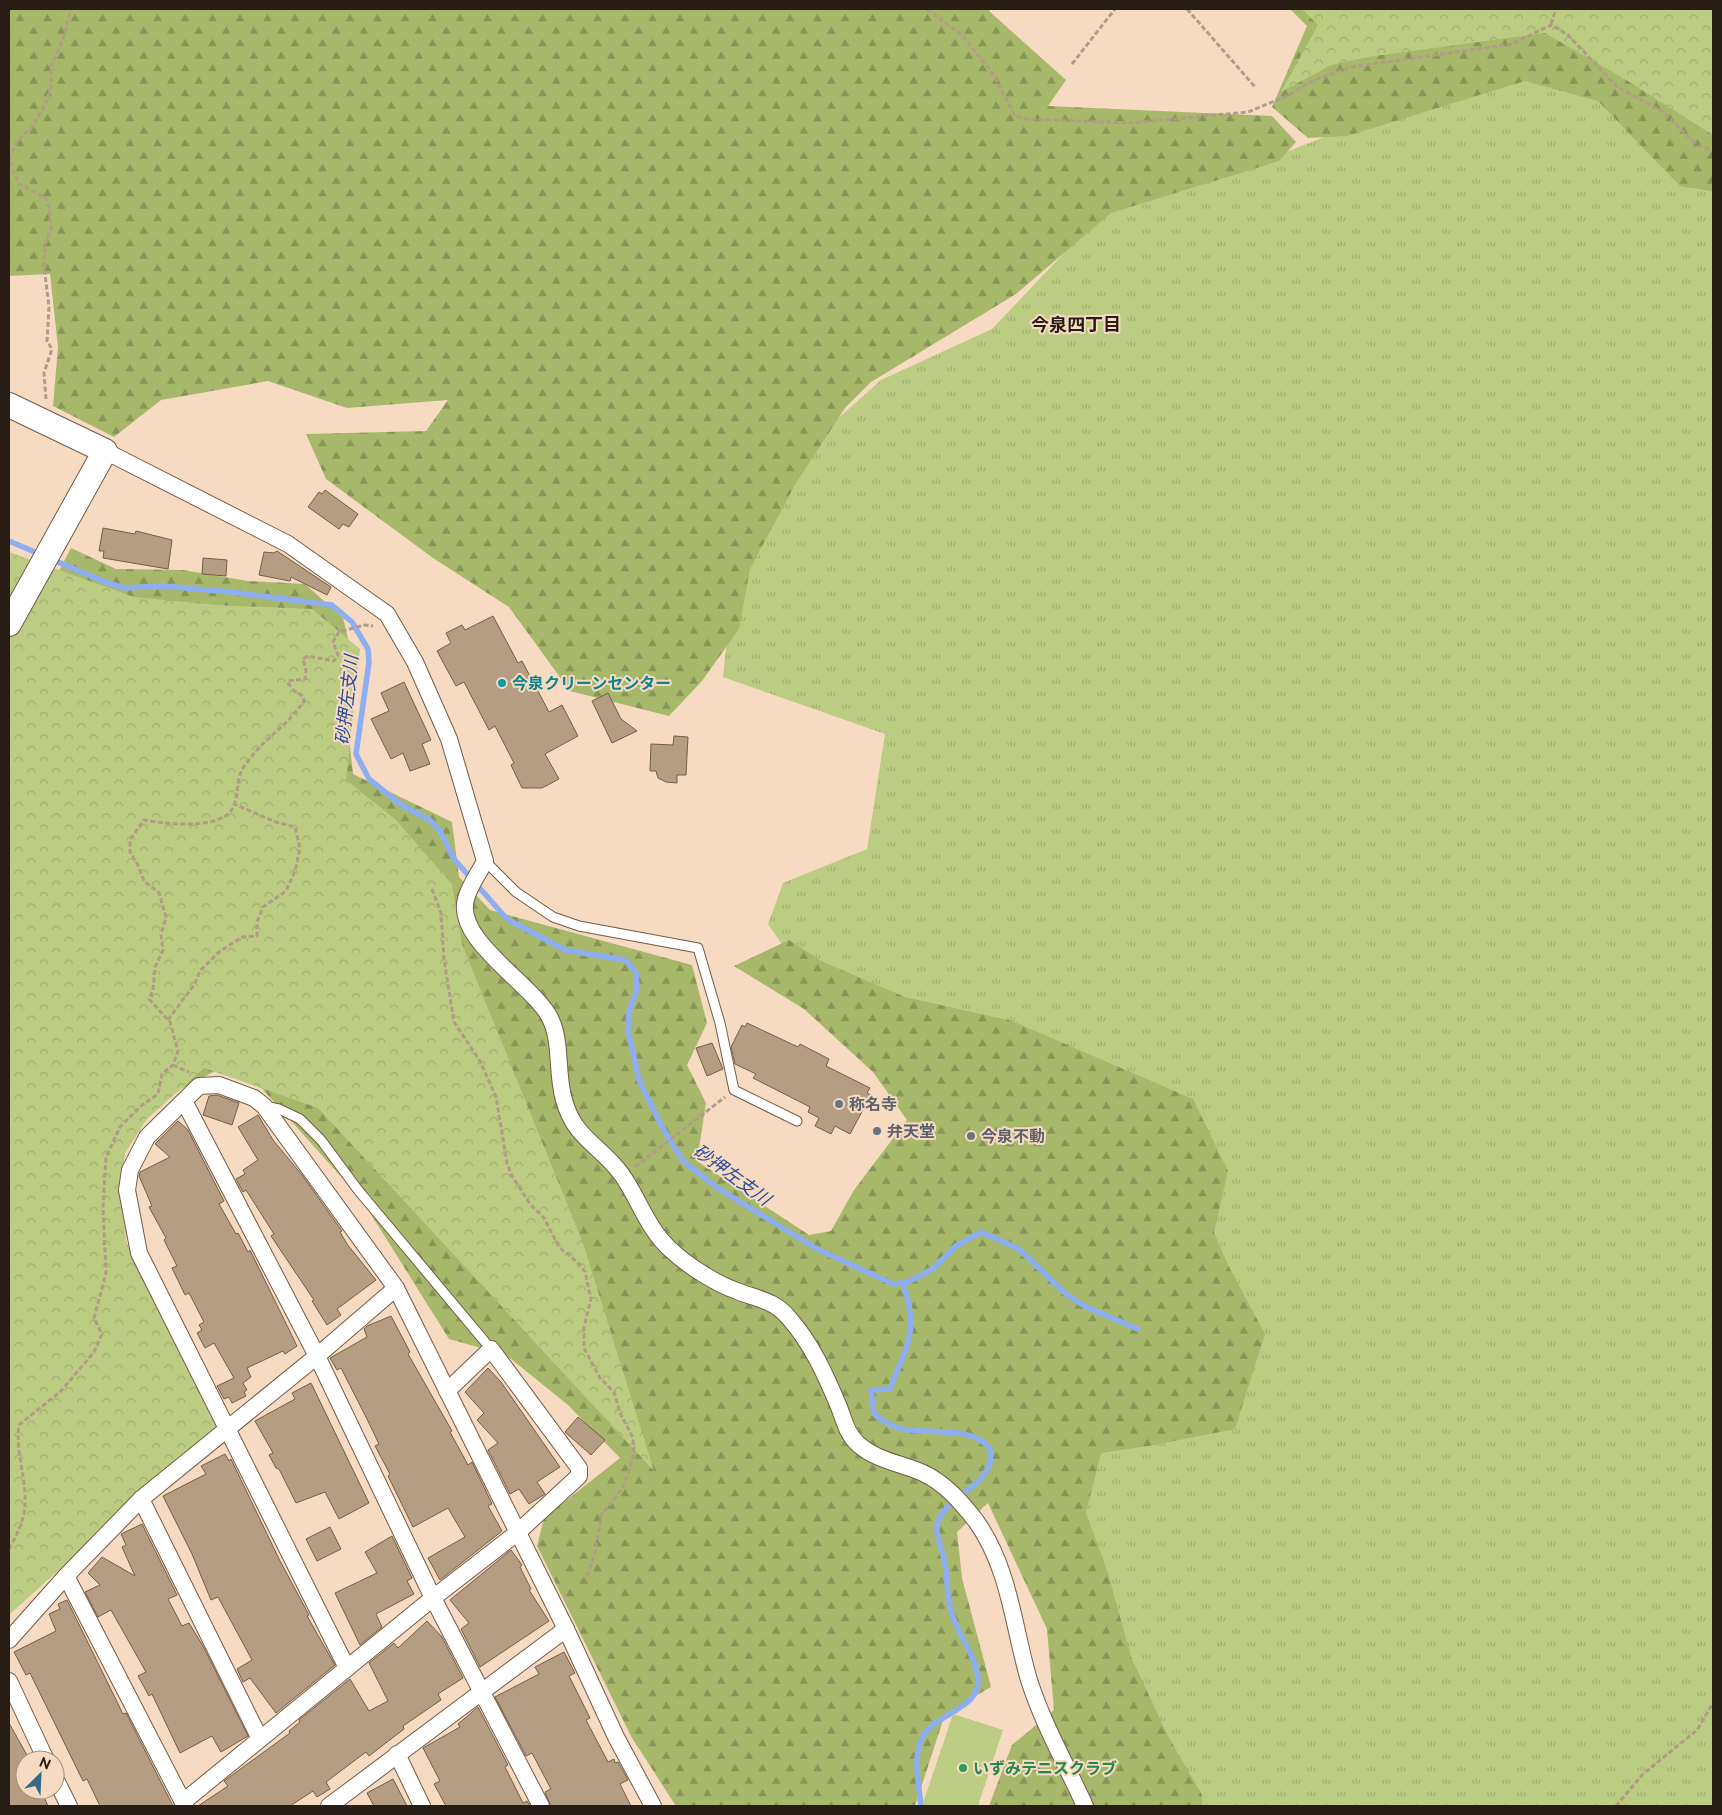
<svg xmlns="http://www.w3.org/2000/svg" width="1722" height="1815" font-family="Raleway,'Noto Sans JP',sans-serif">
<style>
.grass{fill:url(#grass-tufts)}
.forest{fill:url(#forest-firs)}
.park{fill:url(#park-crowns)}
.garden{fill:#bccc83}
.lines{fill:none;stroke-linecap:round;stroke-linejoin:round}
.stream{stroke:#8daef0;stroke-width:5.5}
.building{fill:#b49d83;stroke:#735e45}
.lane-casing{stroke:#725b45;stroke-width:11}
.street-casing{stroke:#725b45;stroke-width:18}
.secondary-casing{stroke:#725b45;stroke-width:26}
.path{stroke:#b29c88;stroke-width:3;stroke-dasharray:5 2.5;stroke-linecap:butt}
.lane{stroke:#fff;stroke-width:9}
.street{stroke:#fff;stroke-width:16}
.secondary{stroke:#fff;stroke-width:24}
.culture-dot{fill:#0f9aa8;stroke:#f6dac1;stroke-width:2}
.worship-dot{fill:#6b7280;stroke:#f6dac1;stroke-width:2}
.leisure-dot{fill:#2e9e5b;stroke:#f6dac1;stroke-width:2}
.labels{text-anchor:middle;stroke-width:4;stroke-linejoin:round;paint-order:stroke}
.culture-label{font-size:16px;font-weight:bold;fill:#0d838f;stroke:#f6dac1;text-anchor:start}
.worship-label{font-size:16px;font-weight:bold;fill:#5b616d;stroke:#f6dac1;text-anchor:start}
.leisure-label{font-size:16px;font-weight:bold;fill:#27864d;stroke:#f6dac1;text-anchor:start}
.neighbourhood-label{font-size:18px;font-weight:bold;fill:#271d14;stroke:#f6dac1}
.water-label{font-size:18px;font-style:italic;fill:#294c99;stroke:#f6dac1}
</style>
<defs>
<pattern id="grass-tufts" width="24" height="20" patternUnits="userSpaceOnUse" patternTransform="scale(1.25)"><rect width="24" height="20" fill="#bccc83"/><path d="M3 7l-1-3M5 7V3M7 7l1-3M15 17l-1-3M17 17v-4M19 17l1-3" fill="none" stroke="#a2af70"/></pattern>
<pattern id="forest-firs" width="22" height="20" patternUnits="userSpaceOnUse" patternTransform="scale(1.25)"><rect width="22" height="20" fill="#a7b86b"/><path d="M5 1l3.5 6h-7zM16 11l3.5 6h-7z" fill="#889557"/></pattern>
<pattern id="park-crowns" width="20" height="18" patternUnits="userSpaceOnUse" patternTransform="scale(1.25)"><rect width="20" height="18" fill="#bccc83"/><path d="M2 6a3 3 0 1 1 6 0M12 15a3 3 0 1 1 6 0" fill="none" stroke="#a2af70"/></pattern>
</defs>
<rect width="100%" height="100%" fill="#f6dac1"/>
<path class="grass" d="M1525 74 1601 94 1694 189 1713 192V1806H1152L1073 1556 1079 1332 814 991 768 924 783 883 867 849 885 734 723 677 733 582 785 466 881 380 992 329 1106 209 1199 186 1350 127Z"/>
<g class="forest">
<path d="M9 9H990L989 11 1066 80 1048 106 1272 116 1296 142 1279 161 1111 213 1016 294 871 382 845 408 796 483 750 569 739 629 702 681 669 716 570 691 509 607 433 558 326 479 306 434 426 431 448 400 347 408 268 381 161 400 114 437 53 406 58 347 50 274 9 276Z"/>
<path d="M1290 9H1713V192L1680 186 1598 101 1525 81 1347 136 1308 138 1272 107 1307 26Z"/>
<path d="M71 548 116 569 183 570 248 581 305 584 343 618 352 655 344 707 283 700 176 652 157 657 110 687 117 723 142 762 221 803 296 713 348 728 353 774 452 822 459 877 490 910 692 965 707 1023 687 1065 706 1103 697 1161 809 1235 831 1231 854 1190 907 1120 873 1072 804 1009 734 966 789 940 821 961 905 997 1012 1021 1193 1099 1228 1171 1214 1232 1227 1263 1265 1334 1235 1429 1149 1446 1101 1453 1086 1513 1108 1573 1131 1657 1168 1736 1202 1795V1806H989L1012 1745 1054 1710 1047 1629 988 1503 957 1532 962 1578 991 1687 945 1714 915 1806H676L632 1738 537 1546 544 1518 620 1458 568 1405 506 1355 449 1339 362 1200 257 1083 217 1070 161 1099 126 1139 118 1225 185 1367 205 1416C178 1452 136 1507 91 1521L9 1600V667Z"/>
</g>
<g class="park">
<path d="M1302 9H1713V135L1628 81 1545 33 1368 57 1331 65 1281 92 1318 25Z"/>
<path d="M9 552 134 597 217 605 312 609 360 649 346 780 395 819 452 884 462 944 583 1243 654 1471 318 1108 204 1068 147 1119 124 1155 121 1192 127 1246 219 1425 9 1615Z"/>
</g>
<path class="garden" d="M953 1714 1003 1730 978 1806H922Z"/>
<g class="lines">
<g class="stream">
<path d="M9 541 42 555"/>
<path d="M51 559 105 582 125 588 162 586 231 592 332 605 352 622 368 649 369 662 356 754 369 779 400 804 431 821 440 831 454 859 507 919 565 950 625 960 636 972 637 989 629 1012 628 1030 639 1080 662 1127 683 1161 719 1189 817 1249 893 1284 908 1282 934 1268 956 1246 981 1232 1019 1249 1066 1294 1086 1307 1138 1329"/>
<path d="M902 1283C921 1327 906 1348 890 1389L871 1390 874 1414C885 1422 895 1429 909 1430 935 1433 971 1427 990 1448 990 1453 991 1459 990 1463 981 1491 942 1498 937 1526 935 1534 942 1549 944 1559 948 1576 946 1594 951 1611 957 1634 975 1653 978 1678 981 1709 936 1713 923 1736 912 1756 919 1784 921 1806"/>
</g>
</g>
<g class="building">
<path d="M325 490 358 514 349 527 343 524 339 529 308 507 319 492 322 494Z"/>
<path d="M103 528 135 534 136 531 172 540 168 569 103 558 104 551H99Z"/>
<path d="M277 551 331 587 327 595 291 577 290 581 259 575 264 552 274 553Z"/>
<path d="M203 558 227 560 226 576 202 574Z"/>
<path d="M493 616 518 663 522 661 549 712 562 705 578 736 545 754 559 779 542 788H522L511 765 514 763 495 726 489 730 464 682 456 686 437 651 451 643 446 633 462 625 465 630Z"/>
<path d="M404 682 431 740 422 744 430 764 410 771 403 753 391 759 371 719 389 711 381 693Z"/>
<path d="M608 693 621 719 637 731 612 743 592 701Z"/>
<path d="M674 736 688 737 686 775H677V783L666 782 658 778 656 771H650L651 744 673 745Z"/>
<path d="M747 1023 798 1047 800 1044 829 1059 826 1066 870 1088 867 1093 871 1095 850 1134 835 1126 831 1134 815 1126 819 1118 808 1112 810 1107 753 1078 756 1074 735 1064 731 1047 742 1025 745 1027Z"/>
<path d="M712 1043 723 1069 707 1076 696 1048Z"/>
<path d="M217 1095 239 1103 232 1125 203 1115 209 1096Z"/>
<path d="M258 1115 273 1140 302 1175 342 1231 340 1232 347 1244 376 1280 337 1309 341 1315 327 1325 312 1301 314 1300 271 1236 274 1234 246 1190 243 1192 236 1179 245 1174 243 1170 258 1160 238 1127Z"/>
<path d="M178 1121 188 1130 224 1201 219 1204 236 1234 238 1233 248 1252 250 1250 297 1346 285 1354 283 1351 247 1368 251 1377 243 1383 247 1390 244 1392 246 1396 232 1403 229 1397 224 1399 217 1386 234 1378 214 1343 205 1348 197 1333 202 1330 199 1325 204 1322 189 1293 185 1295 172 1268 177 1266 164 1240 166 1238 149 1207 152 1206 139 1176 140 1172 170 1157 155 1144Z"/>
<path d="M391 1316 410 1352 408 1354 452 1431 450 1432 468 1465 472 1462 492 1504 488 1506 502 1531 440 1580 428 1558 465 1537 448 1508 413 1527 388 1476 390 1474 375 1446 379 1444 367 1419 341 1368 337 1370 330 1358 367 1337 364 1329 367 1326Z"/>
<path d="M488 1368 501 1382 560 1467 537 1482 545 1494 529 1504 519 1489 510 1494 488 1450 498 1443 477 1420 484 1413 465 1392Z"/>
<path d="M311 1383 369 1503 339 1519 325 1492 296 1503 279 1469 276 1468 269 1455 273 1453 255 1421 295 1399 292 1393Z"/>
<path d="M578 1417 605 1440 591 1455 565 1432Z"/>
<path d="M225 1454 229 1461 231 1459 279 1559 309 1615 307 1616 335 1665 276 1713 250 1678 243 1682 237 1669 252 1660 218 1597 211 1600 192 1554 163 1496 206 1474 201 1466Z"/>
<path d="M142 1524 177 1595 168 1599 182 1626 189 1623 203 1646 248 1736 221 1752 212 1736 180 1753 152 1694 149 1696 138 1676 146 1672 111 1610 98 1617 85 1592 100 1585 88 1573 102 1557 135 1576 122 1547 126 1545 121 1534Z"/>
<path d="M330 1527 341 1549 317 1561 306 1539Z"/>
<path d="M392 1536 412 1578 407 1581 414 1594 376 1614 382 1627 360 1645 335 1593 377 1573 365 1552Z"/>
<path d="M511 1550 522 1565 520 1567 531 1589 529 1590 549 1621 480 1667 461 1629 469 1623 450 1600Z"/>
<path d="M67 1600 123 1714 126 1713 173 1806H100L87 1779 83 1781 30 1673 26 1675 14 1652 56 1631 49 1614 60 1609 58 1604Z"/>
<path d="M427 1621 442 1637 463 1678 438 1694 441 1700 403 1726 404 1729 369 1756 366 1752 326 1782 330 1789 317 1797 313 1791 290 1806H198L228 1786 224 1781 290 1733 289 1731 300 1722 299 1720 350 1679 369 1711 388 1701 369 1663 394 1643 398 1648Z"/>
<path d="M564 1652 575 1673 569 1676 590 1718 586 1720 608 1762 614 1759 615 1763 618 1762 628 1780 620 1784 631 1806H551L545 1792 551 1789 532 1753 526 1756 495 1697 539 1674 535 1667Z"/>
<path d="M478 1707 508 1765 505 1767 523 1803 527 1801 530 1806H446L434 1784 440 1781 423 1748 460 1727 458 1724Z"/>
<path d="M9 1723 28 1757 25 1759V1790H41L48 1806H9Z"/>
<path d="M393 1779 407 1806H374L367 1793Z"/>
</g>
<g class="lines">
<defs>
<g id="lane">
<path d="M485 861 516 892 553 917 579 926 698 948 720 1023 734 1090 797 1121"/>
<path d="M264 1106 279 1109 300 1119 321 1140 358 1190 491 1349"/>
</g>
<g id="street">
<path d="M105 451 288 544 387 614 415 662 449 739 485 861C479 873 469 886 466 899 454 940 534 985 550 1018 562 1041 556 1074 564 1100 575 1140 601 1145 622 1175 639 1199 648 1230 671 1250 687 1265 716 1284 737 1291 757 1299 774 1300 789 1318 812 1344 826 1376 839 1407 844 1420 847 1434 858 1444 877 1461 901 1463 923 1473 945 1483 962 1503 976 1521 1010 1569 1013 1626 1029 1680 1043 1724 1066 1764 1085 1806"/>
<path d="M184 1101 317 1356 433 1598 541 1806"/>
<path d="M141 1499 260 1739"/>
<path d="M66 1576 185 1806"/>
<path d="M9 1640 66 1576 141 1499 317 1356 396 1288"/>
<path d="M347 1668 139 1253 127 1190 130 1170 147 1137 199 1086 219 1085 254 1098 264 1106 396 1288 566 1629 616 1737 653 1806"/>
<path d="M9 1681 46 1760"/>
<path d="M397 1754 422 1806"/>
<path d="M55 1778 69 1806"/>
<path d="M183 1802 433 1598 517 1533 579 1476V1468L491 1349 447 1391"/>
<path d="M329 1806 566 1629"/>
</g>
<path id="secondary" d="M9 405 105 451 9 624"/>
</defs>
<use href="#lane" class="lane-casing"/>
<use href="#street" class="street-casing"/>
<use href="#secondary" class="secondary-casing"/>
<g class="path">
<path d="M927 9 963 36 993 74 1015 116 1026 119 1133 123 1248 112 1289 95 1312 81 1351 67 1512 44 1551 25 1568 35 1616 86 1663 112 1698 146 1713 150"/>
<path d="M1187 9 1256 88"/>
<path d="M1551 24 1556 9"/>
<path d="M1072 64 1115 9"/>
<path d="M46 399 44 373 52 349 47 341 49 307 44 266 45 244 51 229 49 206 45 197 19 184 12 169 10 157 18 140 32 127 45 105 51 88V66L63 40 71 9"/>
<path d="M432 889 441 913 444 959 454 1022 480 1061 496 1097 507 1163 512 1176 530 1204 544 1218 559 1247 578 1263 585 1272 591 1299 584 1327V1348L600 1378 614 1392 620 1413 633 1438 634 1452 629 1471 623 1487 610 1505 602 1513 595 1553 586 1579"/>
<path d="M168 1020 194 985 200 971 219 952 242 937 257 936V922L263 907 286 891 295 871 300 848 295 827 276 822 234 804"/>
<path d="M173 1065 189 1072"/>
<path d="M635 1167 725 1097"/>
<path d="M9 1549C17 1535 25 1519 25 1502 26 1476 15 1451 19 1425L61 1391 94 1352 102 1334 94 1318 106 1273 103 1207 106 1157 120 1127 141 1106 158 1094 162 1074 173 1065 178 1051 170 1022 149 999 153 990 155 967 163 950 161 935 166 917 159 893 144 881 139 867 130 852V840L144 820C165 824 220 830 232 809 239 798 236 783 241 772 243 767 248 761 252 756 268 736 290 723 304 701L303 696 294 691 288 683V681L305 679 306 671 303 659 308 656 334 661 338 655 333 642 339 632 365 625 373 626"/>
<path d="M1616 1806 1643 1774 1697 1730 1713 1703"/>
</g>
<use href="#lane" class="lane"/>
<use href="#street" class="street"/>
<use href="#secondary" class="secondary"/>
</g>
<circle class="culture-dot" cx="502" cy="683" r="5"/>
<g class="worship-dot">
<circle cx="839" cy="1104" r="5"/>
<circle cx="877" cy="1131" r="5"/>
<circle cx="971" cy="1136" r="5"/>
</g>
<circle class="leisure-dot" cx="963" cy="1768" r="5"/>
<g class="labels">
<g class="culture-label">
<text x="512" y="689">今泉クリーンセンター</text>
</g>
<g class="worship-label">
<text x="849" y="1110">称名寺</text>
<text x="887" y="1137">弁天堂</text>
<text x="981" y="1142">今泉不動</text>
</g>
<g class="leisure-label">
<text x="973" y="1774">いずみテニスクラブ</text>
</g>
<g class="neighbourhood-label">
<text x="1076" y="331">今泉四丁目</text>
</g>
<g class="water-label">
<text transform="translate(347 700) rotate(-84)" y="6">砂押左支川</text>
<text transform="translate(732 1175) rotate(36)" y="6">砂押左支川</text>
</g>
</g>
<rect width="1722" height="1815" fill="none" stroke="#271d14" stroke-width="20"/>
<g transform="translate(40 1775) rotate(24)"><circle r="24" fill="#f6dac1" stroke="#a38e7c"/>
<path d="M0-4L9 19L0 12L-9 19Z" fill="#346a85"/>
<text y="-8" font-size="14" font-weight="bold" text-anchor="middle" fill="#271d14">N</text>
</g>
</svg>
